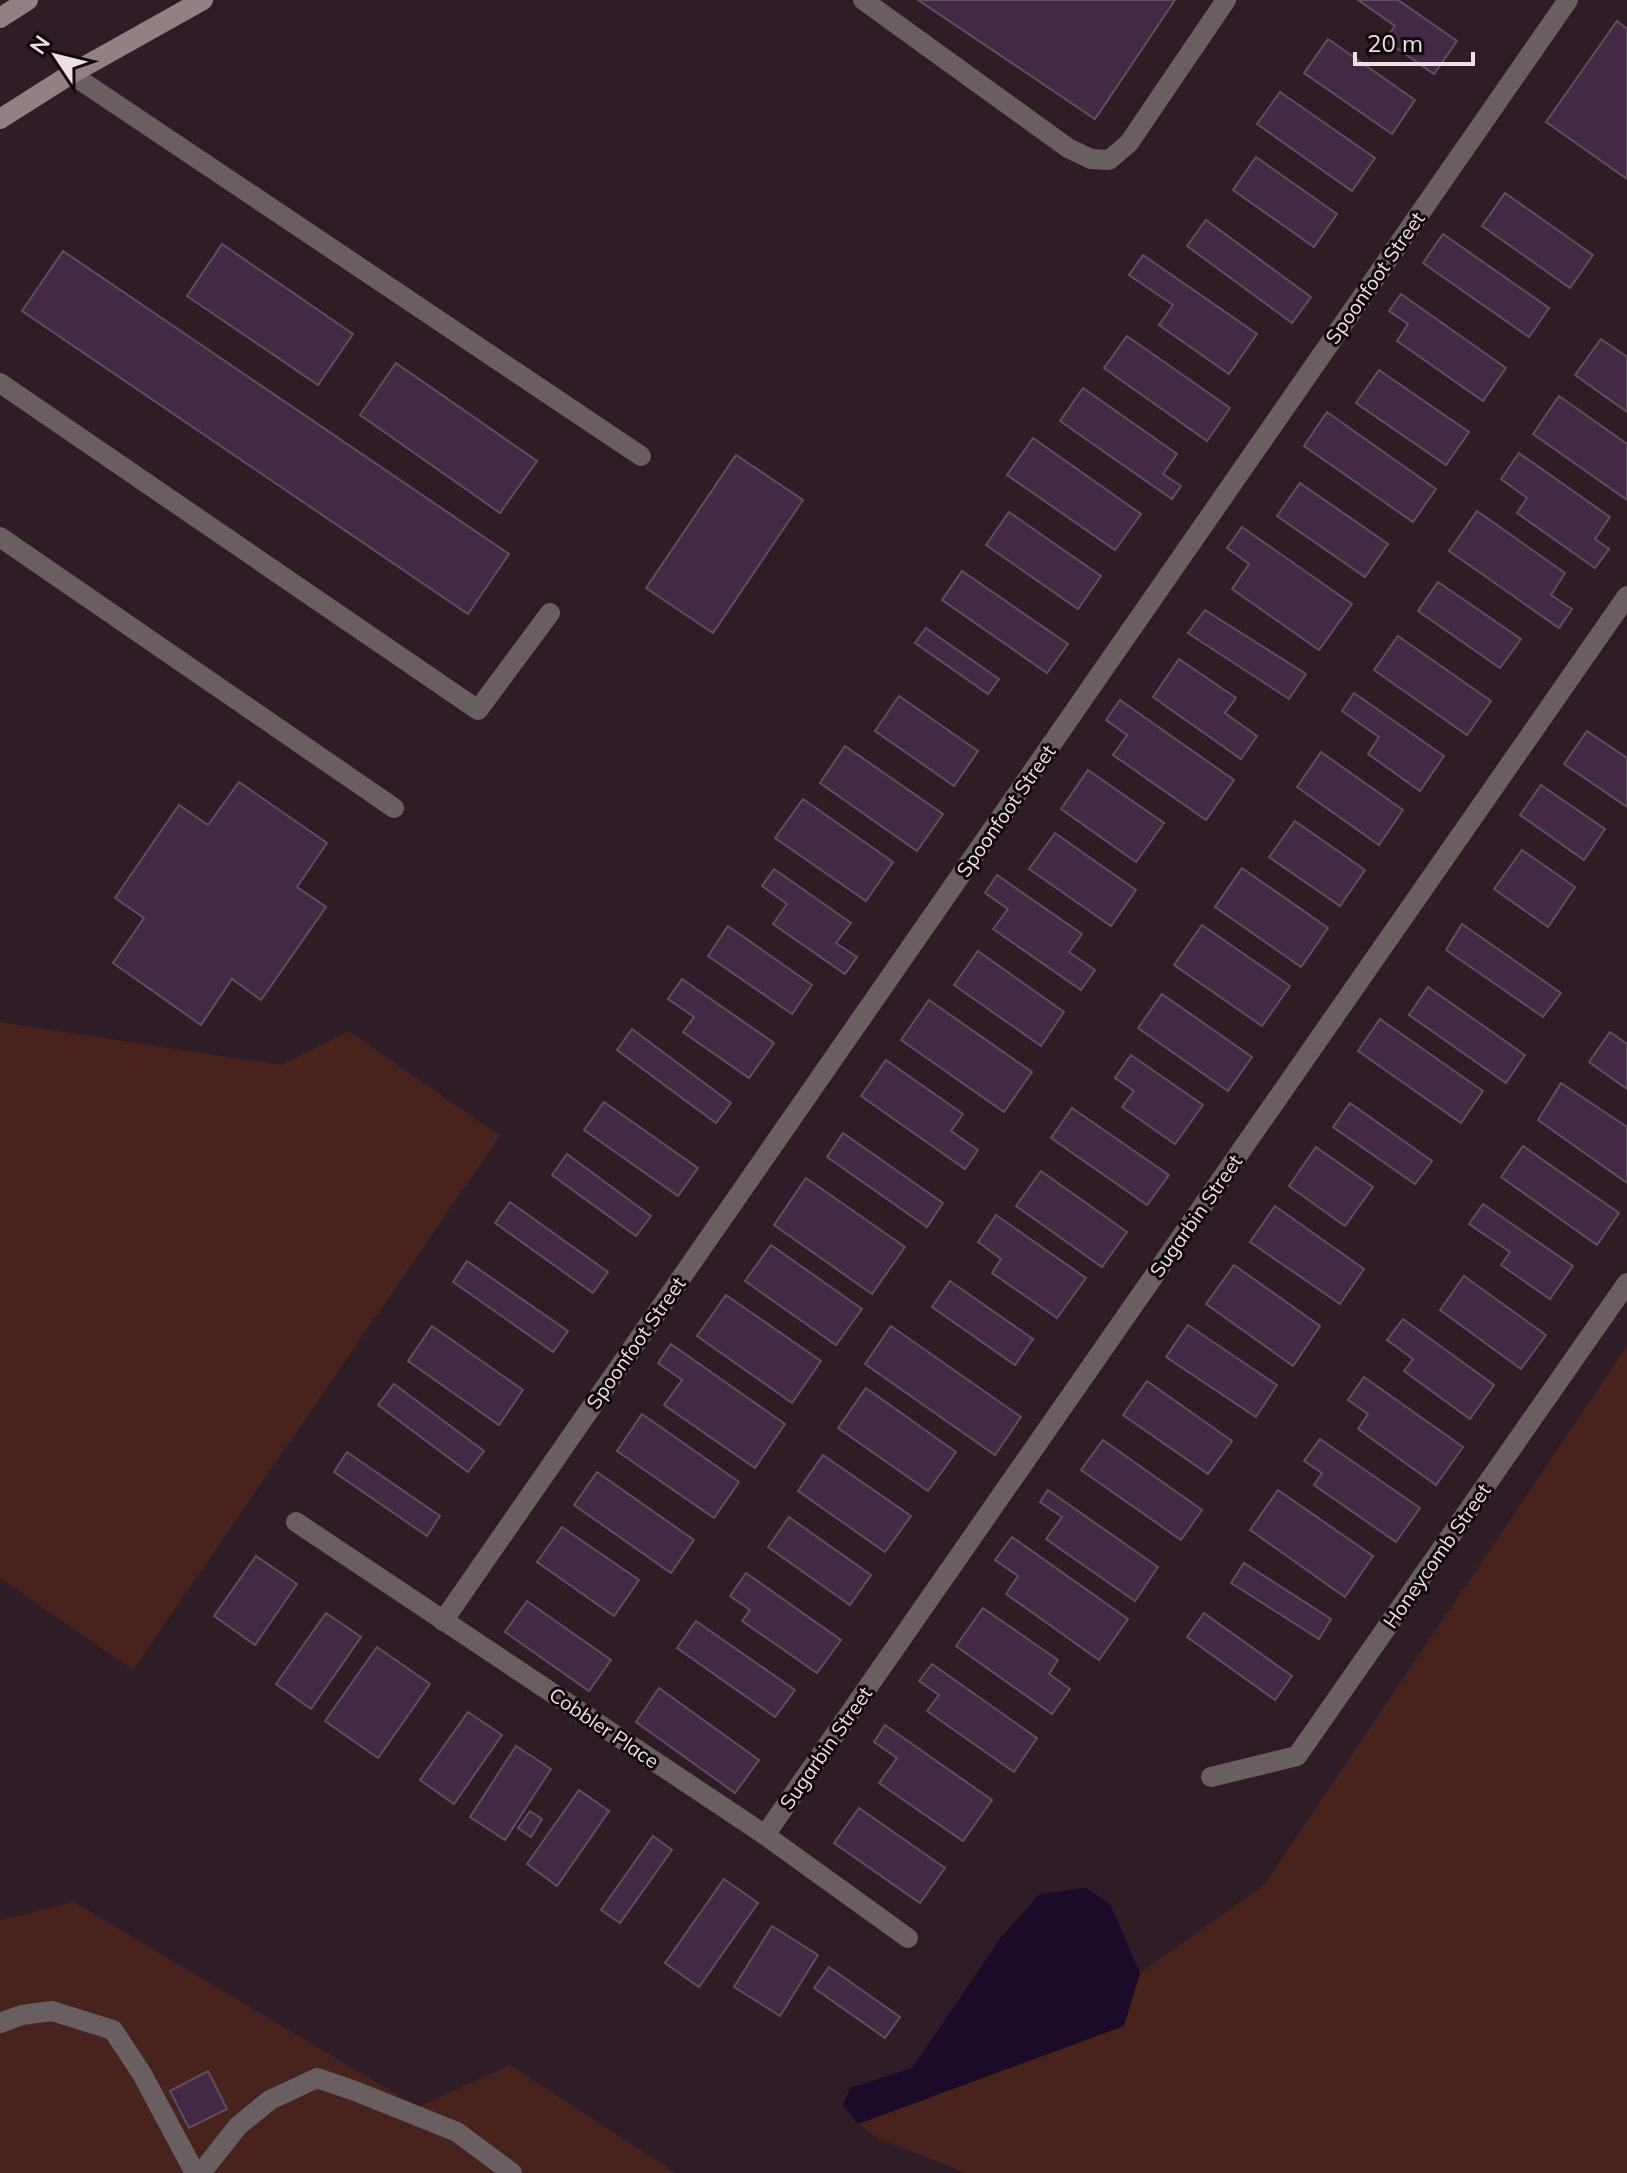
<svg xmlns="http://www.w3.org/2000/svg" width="1627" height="2173" font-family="Mulish,sans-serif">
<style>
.green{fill:#48231e}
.water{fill:#1a0b28}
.building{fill:#432943;stroke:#5f4e5e;stroke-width:2}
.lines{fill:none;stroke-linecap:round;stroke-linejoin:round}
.service{stroke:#695e60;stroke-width:20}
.secondary{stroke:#928082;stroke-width:20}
.labels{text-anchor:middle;stroke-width:6;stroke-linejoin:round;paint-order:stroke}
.street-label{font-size:20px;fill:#eddfe6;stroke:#11090d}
</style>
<rect width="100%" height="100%" fill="#2e1c26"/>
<g class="green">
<path d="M0 1022 281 1065 349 1031 500 1136 133 1670 0 1578Z"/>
<path d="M1627 1346V2173H967L879 2139 858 2124 1123 2026 1140 1973 1264 1885Z"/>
<path d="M74 1902 418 2107 510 2065 676 2173H0V1920Z"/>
</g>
<path class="water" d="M1086 1888 1110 1904 1140 1973 1124 2026 858 2124 843 2105 850 2088 912 2068 1002 1936 1040 1894Z"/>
<g class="building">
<path d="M918 0H1175L1095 119Z"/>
<path d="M1358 0H1398L1457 41 1434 74 1385 40 1395 26Z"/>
<path d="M1617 21 1627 29V179L1546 122Z"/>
<path d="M1328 39 1415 100 1392 134 1304 73Z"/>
<path d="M1280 92 1375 158 1352 191 1257 124Z"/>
<path d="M1256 157 1337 214 1314 247 1233 190Z"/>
<path d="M1505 193 1593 255 1570 288 1482 226Z"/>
<path d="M1206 220 1311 297 1292 323 1187 246Z"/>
<path d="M1443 234 1549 308 1529 337 1423 263Z"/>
<path d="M222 244 353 334 318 385 187 296Z"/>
<path d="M63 251 509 554 468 614 22 311Z"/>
<path d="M1143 255 1257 334 1229 374 1159 325 1173 305 1129 275Z"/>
<path d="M1401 294 1506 368 1483 401 1397 341 1408 324 1389 311Z"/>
<path d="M1127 336 1230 408 1207 441 1104 368Z"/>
<path d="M1601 339 1627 357V412L1575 375Z"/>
<path d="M396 363 537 461 500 513 360 415Z"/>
<path d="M1379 370 1469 432 1446 465 1356 403Z"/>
<path d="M1083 388 1177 454 1163 474 1181 486 1172 499 1060 421Z"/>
<path d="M1559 396 1627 444V500L1533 434Z"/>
<path d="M1327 412 1436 489 1413 522 1304 446Z"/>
<path d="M1033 438 1141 514 1115 550 1007 475Z"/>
<path d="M1519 453 1610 517 1595 539 1609 549 1595 568 1517 513 1527 498 1501 479Z"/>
<path d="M736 455 803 500 713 633 646 588Z"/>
<path d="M1300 483 1388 544 1365 577 1277 516Z"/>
<path d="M1477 511 1565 573 1551 595 1572 609 1559 628 1449 551Z"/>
<path d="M1009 512 1101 576 1078 609 986 545Z"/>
<path d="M1242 527 1352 604 1319 650 1232 589 1249 564 1227 548Z"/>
<path d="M962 571 1068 644 1047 673 942 600Z"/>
<path d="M1438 582 1521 639 1500 668 1418 611Z"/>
<path d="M1205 610 1306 674 1289 699 1188 633Z"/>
<path d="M926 628 999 679 988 694 915 643Z"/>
<path d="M1398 636 1491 701 1467 735 1374 670Z"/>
<path d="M1179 659 1236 698 1225 713 1257 736 1241 759 1153 697Z"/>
<path d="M1354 693 1444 756 1420 791 1368 754 1379 737 1342 711Z"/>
<path d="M899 696 978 751 954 786 875 731Z"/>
<path d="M1120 700 1234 780 1206 820 1113 755 1127 735 1106 720Z"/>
<path d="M1587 731 1627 758V807L1564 764Z"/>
<path d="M845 746 943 814 917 851 820 783Z"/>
<path d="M1321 752 1403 810 1379 845 1297 787Z"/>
<path d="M1088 770 1164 823 1136 862 1061 809Z"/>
<path d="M239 782 327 843 297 887 326 907 261 1000 232 979 201 1025 113 963 144 918 115 898 179 805 208 825Z"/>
<path d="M1541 785 1605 829 1584 860 1520 815Z"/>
<path d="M803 799 893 862 866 901 775 838Z"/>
<path d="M1295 821 1365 870 1340 906 1269 857Z"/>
<path d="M1055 833 1136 890 1111 926 1029 869Z"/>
<path d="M1522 850 1575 887 1548 927 1494 889Z"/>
<path d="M1242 868 1328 928 1301 967 1215 907Z"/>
<path d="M774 869 851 923 836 943 857 957 845 974 773 924 787 904 762 886Z"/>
<path d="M997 875 1082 934 1069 952 1095 970 1081 990 993 929 1008 909 985 893Z"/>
<path d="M1462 924 1561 993 1543 1017 1446 950Z"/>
<path d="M1202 925 1290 986 1262 1026 1174 965Z"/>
<path d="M728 926 812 985 792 1014 708 956Z"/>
<path d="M978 951 1064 1012 1041 1046 954 985Z"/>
<path d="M682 979 774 1043 749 1078 683 1032 694 1017 668 999Z"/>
<path d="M1428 987 1525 1055 1506 1083 1409 1015Z"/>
<path d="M1162 994 1252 1057 1228 1091 1138 1028Z"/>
<path d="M929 1000 1032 1072 1004 1112 901 1040Z"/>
<path d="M1380 1019 1483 1091 1461 1123 1358 1051Z"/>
<path d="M632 1029 731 1103 716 1123 617 1050Z"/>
<path d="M1610 1032 1627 1044V1089L1589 1062Z"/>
<path d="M1131 1055 1203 1105 1175 1144 1122 1107 1134 1091 1115 1078Z"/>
<path d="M886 1060 963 1114 951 1131 978 1150 965 1169 861 1096Z"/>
<path d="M1561 1083 1627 1127V1183L1538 1120Z"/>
<path d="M604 1102 698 1168 678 1196 584 1130Z"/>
<path d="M1350 1103 1432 1161 1415 1184 1333 1127Z"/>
<path d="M1072 1108 1169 1175 1147 1205 1051 1138Z"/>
<path d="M843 1133 943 1203 927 1227 827 1157Z"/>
<path d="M1523 1146 1619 1213 1597 1245 1501 1177Z"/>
<path d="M1316 1147 1373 1187 1345 1226 1289 1186Z"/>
<path d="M567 1154 651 1216 636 1236 552 1175Z"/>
<path d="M1041 1171 1127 1232 1102 1267 1016 1206Z"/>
<path d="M806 1178 905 1247 872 1294 774 1225Z"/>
<path d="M510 1202 608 1272 593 1293 495 1223Z"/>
<path d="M1483 1204 1573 1266 1550 1299 1501 1265 1510 1252 1469 1224Z"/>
<path d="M1275 1206 1364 1269 1340 1304 1250 1242Z"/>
<path d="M996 1215 1086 1278 1057 1318 992 1273 1001 1259 978 1242Z"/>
<path d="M771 1245 862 1309 836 1345 745 1281Z"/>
<path d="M467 1261 568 1331 553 1352 453 1282Z"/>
<path d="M1234 1265 1320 1326 1293 1366 1206 1304Z"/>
<path d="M1464 1276 1546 1335 1521 1369 1440 1310Z"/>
<path d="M950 1281 1033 1339 1015 1365 932 1307Z"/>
<path d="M726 1295 821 1361 792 1403 697 1336Z"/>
<path d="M1403 1319 1494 1385 1470 1419 1404 1371 1413 1359 1387 1340Z"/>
<path d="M1188 1325 1277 1385 1256 1417 1166 1357Z"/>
<path d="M432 1326 523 1390 499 1425 408 1361Z"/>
<path d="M891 1326 1021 1417 995 1455 865 1364Z"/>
<path d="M671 1344 785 1424 755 1468 664 1405 682 1380 658 1363Z"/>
<path d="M1364 1377 1463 1447 1436 1485 1358 1429 1368 1414 1348 1400Z"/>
<path d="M1147 1381 1232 1441 1208 1474 1123 1415Z"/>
<path d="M394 1384 484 1451 468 1472 378 1405Z"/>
<path d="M866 1388 956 1452 928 1491 838 1428Z"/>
<path d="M642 1414 739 1482 714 1518 617 1451Z"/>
<path d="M1320 1439 1420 1508 1396 1542 1314 1485 1322 1473 1304 1461Z"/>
<path d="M1103 1440 1202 1510 1181 1540 1081 1470Z"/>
<path d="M347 1452 440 1516 427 1536 334 1472Z"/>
<path d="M823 1455 911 1516 885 1552 798 1491Z"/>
<path d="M597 1472 694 1540 671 1573 574 1505Z"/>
<path d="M1048 1490 1158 1567 1135 1601 1046 1539 1062 1517 1040 1502Z"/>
<path d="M1278 1490 1373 1556 1345 1597 1250 1530Z"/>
<path d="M789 1517 871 1575 850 1605 768 1547Z"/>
<path d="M562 1527 639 1580 614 1616 537 1562Z"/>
<path d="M1012 1537 1128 1619 1099 1660 1006 1594 1018 1576 995 1560Z"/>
<path d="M256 1556 297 1584 255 1645 214 1616Z"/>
<path d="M1244 1563 1331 1619 1319 1639 1231 1583Z"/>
<path d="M746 1573 841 1640 817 1673 742 1621 750 1610 730 1596Z"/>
<path d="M527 1601 611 1660 589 1691 505 1632Z"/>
<path d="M983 1608 1058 1660 1049 1674 1070 1689 1052 1714 956 1646Z"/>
<path d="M326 1613 361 1637 311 1709 276 1684Z"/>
<path d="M1204 1613 1292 1676 1275 1700 1187 1637Z"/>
<path d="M696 1621 795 1690 775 1717 677 1648Z"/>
<path d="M377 1647 430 1684 378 1758 325 1721Z"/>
<path d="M932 1664 1037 1738 1014 1772 927 1711 939 1695 919 1681Z"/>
<path d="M659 1688 759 1760 735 1793 636 1722Z"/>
<path d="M468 1712 502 1735 454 1804 420 1780Z"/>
<path d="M885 1725 992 1800 963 1841 879 1783 897 1758 874 1742Z"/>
<path d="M516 1746 551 1769 505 1840 470 1817Z"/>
<path d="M579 1790 609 1811 557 1886 527 1864Z"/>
<path d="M859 1808 945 1868 920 1903 834 1843Z"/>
<path d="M530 1811 542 1819 531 1837 518 1828Z"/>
<path d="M653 1836 672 1850 620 1923 601 1910Z"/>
<path d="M724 1879 758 1903 699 1987 665 1963Z"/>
<path d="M772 1926 818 1955 780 2016 734 1987Z"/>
<path d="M829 1967 900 2017 885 2038 814 1988Z"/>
<path d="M208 2071 227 2109 189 2128 170 2091Z"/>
</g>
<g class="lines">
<g class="service">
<path d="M863 0 1068 148 1091 159 1109 160 1129 143 1226 0"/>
<path d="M71 74 641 456"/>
<path d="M0 383 478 710 550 613"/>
<path d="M0 537 394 808"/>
<path d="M296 1522 765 1835 908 1938"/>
<path d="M443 1621 1568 0"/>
<path d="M1211 1777 1297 1756 1627 1283"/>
<path d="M765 1835 1627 596"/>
<path d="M0 2023 22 2015 52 2011 113 2030 142 2074 195 2173"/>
<path d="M201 2173 238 2126 270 2100 317 2078 355 2091 457 2132 512 2173"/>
</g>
<g class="secondary">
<path d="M0 18 28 0"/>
<path d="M0 119 71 74 203 0"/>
</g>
</g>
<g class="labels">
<g class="street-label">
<text transform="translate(1375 278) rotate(-55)" y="7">Spoonfoot Street</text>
<text transform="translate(1006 811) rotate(-55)" y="7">Spoonfoot Street</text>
<text transform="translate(1196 1216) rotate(-55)" y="7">Sugarbin Street</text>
<text transform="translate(636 1343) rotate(-55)" y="7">Spoonfoot Street</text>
<text transform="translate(1437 1556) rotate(-55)" y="7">Honeycomb Street</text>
<text transform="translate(604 1728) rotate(34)" y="7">Cobbler Place</text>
<text transform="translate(826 1748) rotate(-55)" y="7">Sugarbin Street</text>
</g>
</g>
<g transform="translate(56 56) rotate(305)" stroke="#11090d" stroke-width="6" paint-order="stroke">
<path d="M0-6L14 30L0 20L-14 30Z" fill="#eddfe6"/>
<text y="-12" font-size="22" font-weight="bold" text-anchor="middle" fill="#eddfe6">N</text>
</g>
<path d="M1355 52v12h118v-12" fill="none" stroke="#eddfe6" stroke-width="4"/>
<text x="1367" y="52" font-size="24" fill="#eddfe6" stroke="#11090d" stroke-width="6" paint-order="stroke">20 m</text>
</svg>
